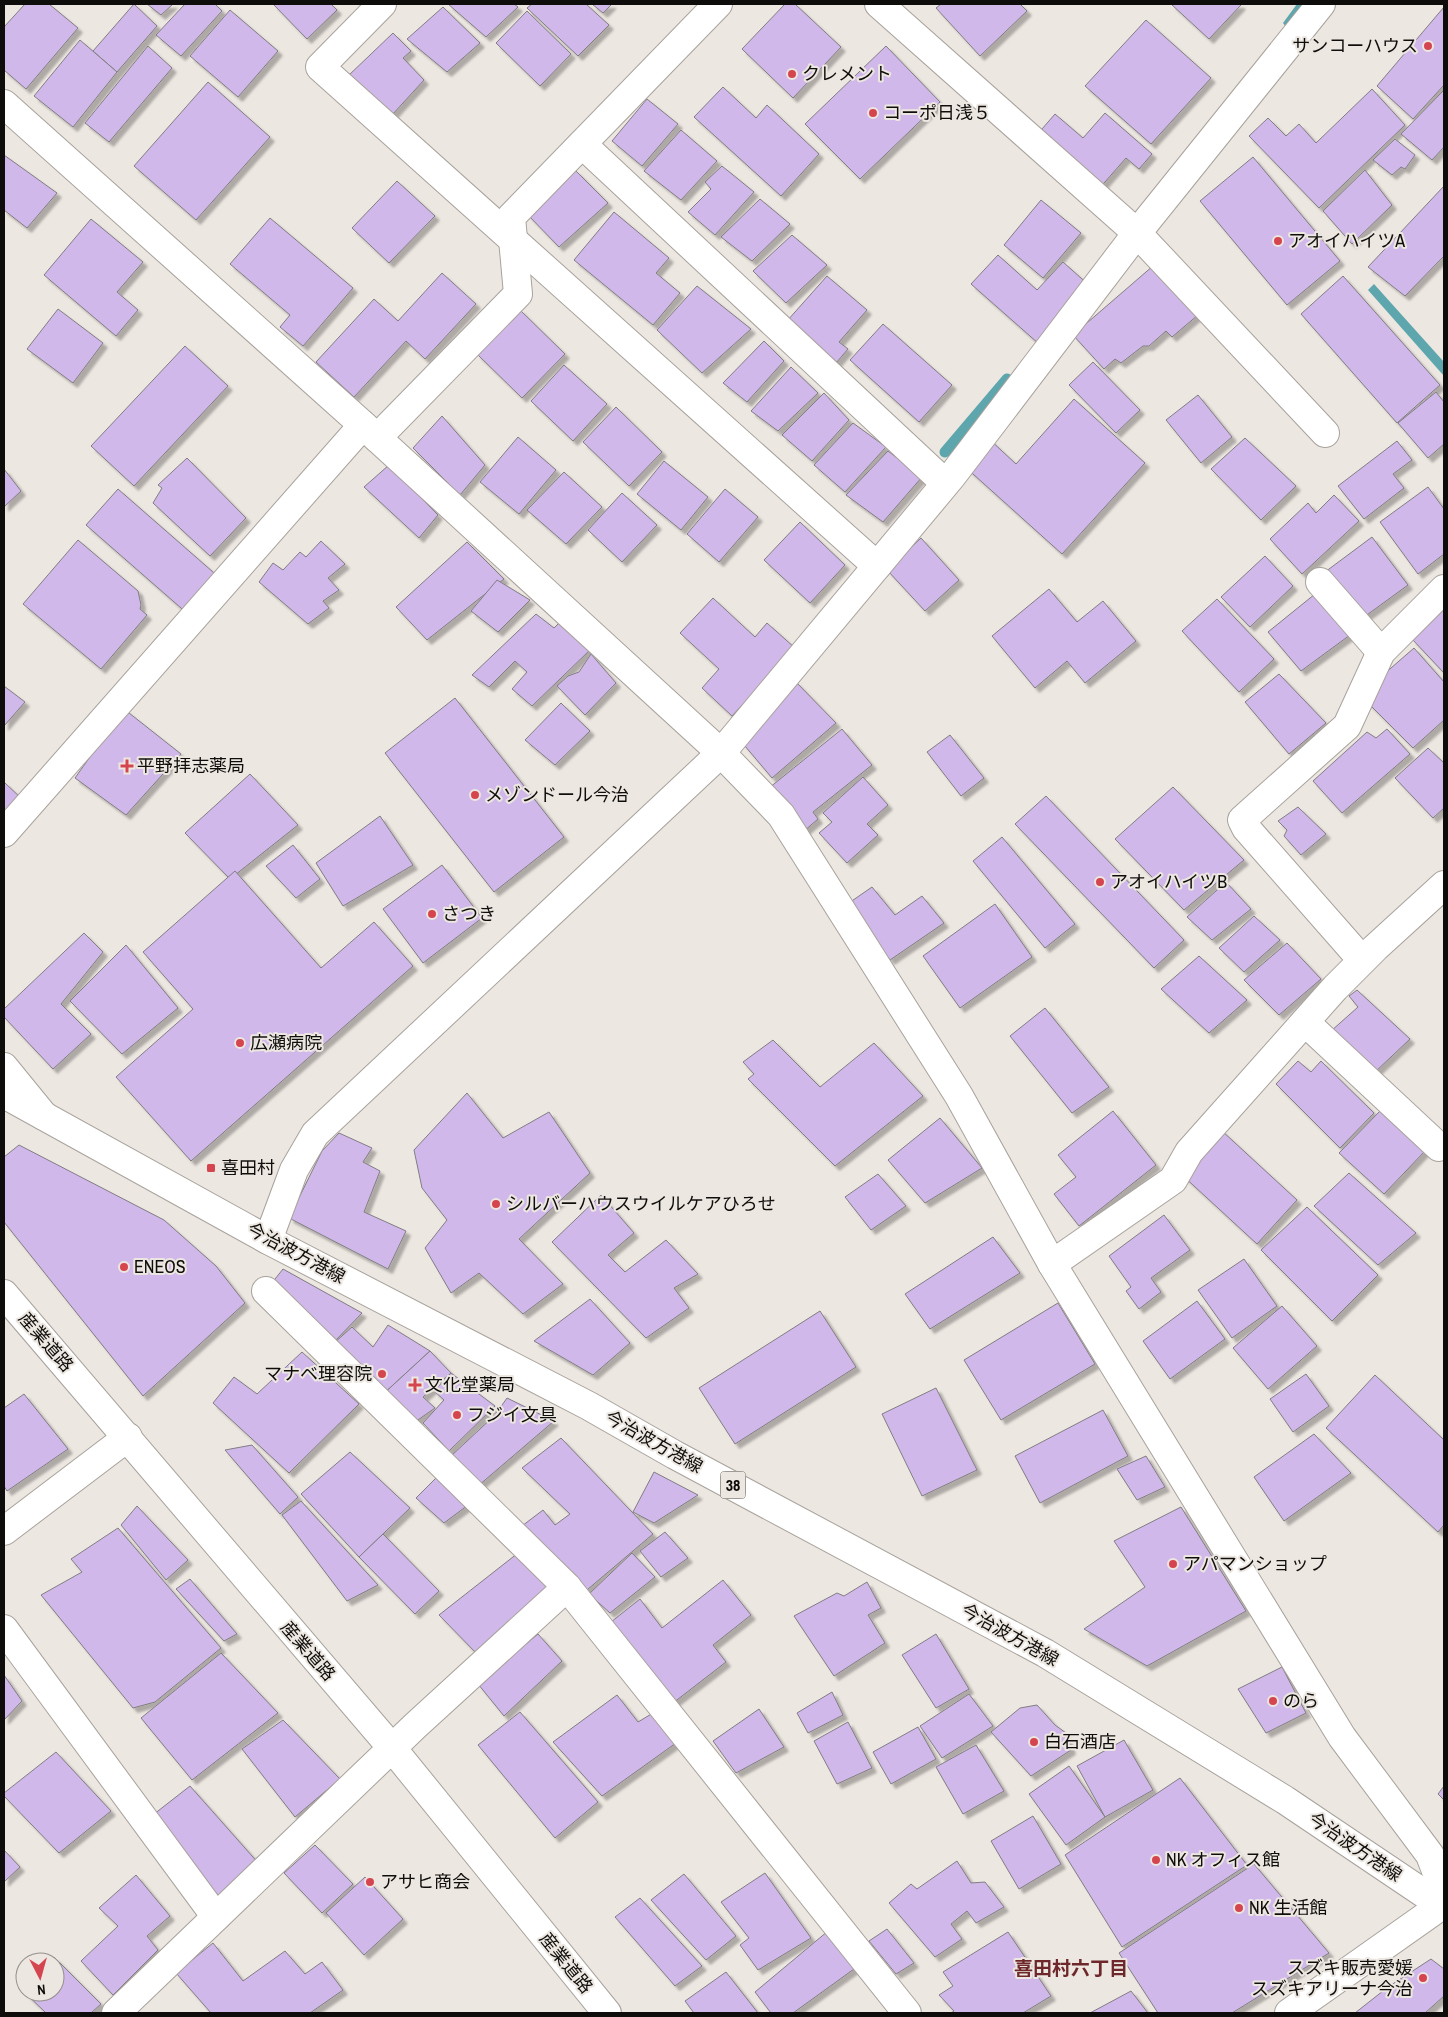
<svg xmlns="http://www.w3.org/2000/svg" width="1448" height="2017" font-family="'Archivo Narrow','Noto Sans JP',sans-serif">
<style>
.water{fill:#5ea6ad}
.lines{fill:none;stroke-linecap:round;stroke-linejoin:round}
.stream{stroke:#5ea6ad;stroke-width:11}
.building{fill:#d1b8ea;stroke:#807d83;filter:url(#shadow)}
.minor-casing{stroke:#a8a29c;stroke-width:30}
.tertiary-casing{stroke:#a8a29c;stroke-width:30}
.primary-casing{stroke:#a8a29c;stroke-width:30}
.minor{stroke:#fff;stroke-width:28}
.tertiary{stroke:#fff;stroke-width:28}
.primary{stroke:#fff;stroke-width:28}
.poi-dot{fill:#d5454f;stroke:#ede7e1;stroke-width:2}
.labels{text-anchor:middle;stroke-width:4;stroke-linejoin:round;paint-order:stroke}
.shield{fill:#ede7e1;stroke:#524e4b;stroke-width:1}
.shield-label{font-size:16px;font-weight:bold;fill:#0f0d0b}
.poi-label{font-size:18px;fill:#0f0d0b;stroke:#ede7e1;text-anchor:start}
.street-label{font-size:18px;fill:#0f0d0b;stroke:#ede7e1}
.neighbourhood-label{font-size:19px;font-weight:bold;fill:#6e282b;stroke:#ede7e1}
</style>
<defs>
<filter id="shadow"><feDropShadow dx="4.5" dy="4.5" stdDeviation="1" flood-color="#0004"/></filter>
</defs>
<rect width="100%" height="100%" fill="#ede7e1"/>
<g class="water">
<path d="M1297 4H1310L1289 31 1283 23Z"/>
<path d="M1374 284 1444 362V376L1368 290Z"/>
</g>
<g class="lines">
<path class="stream" d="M945 452 1007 379"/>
</g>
<g class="building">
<path d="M25 4H49L78 28 26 89 4 70V27Z"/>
<path d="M134 4 157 26 117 72 93 51Z"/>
<path d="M147 4H173L161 15Z"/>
<path d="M185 4H215L222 11 181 56 156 35Z"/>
<path d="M273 4H331L337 10 307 39Z"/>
<path d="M448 4H514L518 7 486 37Z"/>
<path d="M532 4H586L609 25 578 56 527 8Z"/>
<path d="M592 4H612L603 13Z"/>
<path d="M785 4H795L841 47 793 98 742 49Z"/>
<path d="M941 4H1020L1027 11 980 56 936 8Z"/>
<path d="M1171 4H1240L1241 5 1209 39Z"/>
<path d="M443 7 480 43 447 72 407 39Z"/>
<path d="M1444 7V85L1413 119 1377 86Z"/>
<path d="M230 10 278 51 238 97 190 56Z"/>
<path d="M527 11 571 54 540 86 496 43Z"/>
<path d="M1146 20 1211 78 1151 144 1085 86Z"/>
<path d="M393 33 411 51 403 58 424 80 392 115 348 76Z"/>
<path d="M80 40 117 72 73 127 34 96Z"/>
<path d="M148 46 172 68 109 142 85 123Z"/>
<path d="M886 46 940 102 860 179 805 124Z"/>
<path d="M208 82 270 137 196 220 134 166Z"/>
<path d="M723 87 756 118 767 105 819 154 781 196 694 117Z"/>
<path d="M1372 89 1405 125 1319 208 1249 136 1268 118 1286 136 1299 124 1316 143Z"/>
<path d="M1444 90V147L1432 160 1401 134Z"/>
<path d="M647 99 678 124 642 166 612 141Z"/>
<path d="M1105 113 1152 154 1139 169 1126 158 1097 191 1035 137 1055 114 1083 138Z"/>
<path d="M681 130 717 161 681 200 644 171Z"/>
<path d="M1395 139 1415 155 1405 169 1401 167 1392 175 1373 160Z"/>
<path d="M4 155 57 193 27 228 4 210Z"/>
<path d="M1253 157 1340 261 1287 305 1200 201Z"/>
<path d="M722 166 754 192 715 235 688 212 711 189 705 182Z"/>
<path d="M1365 170 1392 205 1352 244 1323 211Z"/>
<path d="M576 171 608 203 559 247 527 214 566 172Z"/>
<path d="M397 181 435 216 389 263 352 228Z"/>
<path d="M1444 186V256L1405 296 1368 267Z"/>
<path d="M760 199 790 224 752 261 721 237Z"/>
<path d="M1041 200 1081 233 1043 278 1004 245Z"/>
<path d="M614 212 669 258 656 273 680 293 653 325 574 260Z"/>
<path d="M270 218 353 288 303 346 280 327 290 315 230 264Z"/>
<path d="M91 219 143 262 117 292 138 310 116 336 44 275Z"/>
<path d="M792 235 827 265 786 303 753 271Z"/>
<path d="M998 255 1037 290 1063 262 1091 287 1039 344 971 284Z"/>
<path d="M1161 259 1205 309 1172 337 1166 331 1149 346H1143L1121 363 1115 359 1104 369 1073 335Z"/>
<path d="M442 273 476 304 425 359 406 341 354 397 316 362 374 299 398 321Z"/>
<path d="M827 276 867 310 839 342 848 349 836 363 787 321Z"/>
<path d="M1343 276 1440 385 1397 423 1301 314Z"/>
<path d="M697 286 751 329 702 373 657 330Z"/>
<path d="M58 309 103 343 73 383 27 349Z"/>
<path d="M519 309 565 354 522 398 476 353Z"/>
<path d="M883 324 952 385 919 422 850 360Z"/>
<path d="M764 341 784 361 747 402 723 383Z"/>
<path d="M185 346 228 386 134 486 91 446Z"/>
<path d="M1093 362 1140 410 1116 433 1069 385Z"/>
<path d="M564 365 607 404 573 441 531 401Z"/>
<path d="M791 367 818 393 778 431 751 411Z"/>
<path d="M1436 392 1444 402V444L1428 458 1398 423Z"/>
<path d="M824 393 849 420 812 461 782 435Z"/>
<path d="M1198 395 1232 437 1201 463 1166 420Z"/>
<path d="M1074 399 1145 463 1062 554 963 465 988 438 1016 464Z"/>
<path d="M616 407 662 452 629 486 583 442Z"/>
<path d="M442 416 485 465 460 495 413 448Z"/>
<path d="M853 423 886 447 845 492 814 465Z"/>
<path d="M518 437 556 470 519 514 480 482Z"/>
<path d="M1245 438 1296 486 1261 520 1211 469Z"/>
<path d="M1397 441 1412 460 1393 474 1404 488 1364 519 1338 486Z"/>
<path d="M888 451 922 477 883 522 846 495Z"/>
<path d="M187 458 246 518 210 556 153 503 162 488 158 485Z"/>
<path d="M664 461 708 497 681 530 637 494Z"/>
<path d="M389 465 438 515 419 538 364 487Z"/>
<path d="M4 469 21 491 4 507Z"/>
<path d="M564 472 602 507 566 544 527 510Z"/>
<path d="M1428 487 1444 509V554L1418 574 1380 522Z"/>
<path d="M118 489 221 579 189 615 86 525Z"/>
<path d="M725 489 758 517 719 562 687 534Z"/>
<path d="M622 493 657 525 622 562 588 530Z"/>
<path d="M1334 495 1359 521 1302 574 1270 539 1308 503 1316 513Z"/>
<path d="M800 522 845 565 810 603 764 560Z"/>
<path d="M1372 537 1408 585 1360 620 1325 572Z"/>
<path d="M921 538 959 580 925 611 887 570Z"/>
<path d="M78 540 138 591 141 605 140 609 147 615 101 669 23 604Z"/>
<path d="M321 541 345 564 328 578 339 590 323 601 329 608 308 624 259 582 273 563 283 570 300 552 306 557Z"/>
<path d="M467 542 504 579 427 640 396 607Z"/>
<path d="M1265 556 1293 586 1250 627 1221 597Z"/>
<path d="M497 580 530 600 498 632 471 611Z"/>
<path d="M1049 589 1077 622 1103 601 1136 641 1085 683 1067 661 1035 688 992 636Z"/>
<path d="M1315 594 1350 635 1301 671 1268 632Z"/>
<path d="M713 598 755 637 767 623 795 648 732 716 702 688 719 669 680 633Z"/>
<path d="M1217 599 1274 659 1239 692 1182 631Z"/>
<path d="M1444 609V673L1412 639Z"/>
<path d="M536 614 554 628 561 621 591 649 532 706 512 689 527 672 515 661 489 687 472 675Z"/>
<path d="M1414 648 1444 682V720L1413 748 1360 695Z"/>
<path d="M591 654 616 683 585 715 557 686 568 676 579 672Z"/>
<path d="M1279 674 1326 723 1289 754 1245 702Z"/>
<path d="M795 681 836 723 772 778 739 739Z"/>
<path d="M4 686 25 702 4 726Z"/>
<path d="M455 698 564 837 494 892 385 753Z"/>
<path d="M561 703 590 731 555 765 525 740Z"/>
<path d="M124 709 181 754 126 815 75 778Z"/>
<path d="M842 729 872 765 813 812 818 819 804 831 769 788Z"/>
<path d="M1387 729 1410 754 1342 813 1313 781 1367 732 1376 738Z"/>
<path d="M950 735 984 778 961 796 927 752Z"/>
<path d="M1428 748 1444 763V808L1433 818 1395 778Z"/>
<path d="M250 774 298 825 230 879 185 833Z"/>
<path d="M863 777 888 805 867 824 878 835 847 863 819 833 832 822 823 813Z"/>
<path d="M4 782 25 802 4 825Z"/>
<path d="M1173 787 1244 860 1184 910 1115 839Z"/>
<path d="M1046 796 1184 940 1154 968 1015 824Z"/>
<path d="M1298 807 1326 834 1301 855 1284 836 1287 830 1278 821Z"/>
<path d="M380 816 413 865 343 906 316 863Z"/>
<path d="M1002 837 1075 924 1045 948 973 861Z"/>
<path d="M293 845 320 879 296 898 266 866Z"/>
<path d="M442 865 482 918 423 963 383 909Z"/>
<path d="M235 871 321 968 374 922 413 966 191 1161 116 1077 193 1009 143 952Z"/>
<path d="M1226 882 1251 909 1212 940 1187 917Z"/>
<path d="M872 887 895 915 922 896 944 923 890 960 846 905Z"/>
<path d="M995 904 1032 957 960 1008 923 956Z"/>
<path d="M1254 916 1280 940 1244 972 1219 948Z"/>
<path d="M84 933 103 952 61 1004 91 1034 53 1069 4 1017V1009Z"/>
<path d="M1287 943 1321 979 1279 1015 1244 980Z"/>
<path d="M126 945 178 1008 122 1054 70 1001Z"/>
<path d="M1199 956 1247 1000 1209 1033 1161 989Z"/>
<path d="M1357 990 1410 1039 1374 1073 1331 1031 1358 1007 1349 996Z"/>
<path d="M1045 1008 1109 1087 1072 1113 1010 1036Z"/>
<path d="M773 1040 820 1087 874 1043 923 1096 835 1166 748 1079 754 1074 743 1062Z"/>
<path d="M1298 1061 1311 1072 1321 1061 1374 1113 1340 1148 1276 1084Z"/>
<path d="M467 1093 503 1138 549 1112 590 1173 519 1239 563 1284 523 1314 479 1273 451 1293 425 1248 447 1220 422 1188 414 1150Z"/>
<path d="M1381 1110 1425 1151 1384 1194 1339 1153Z"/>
<path d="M1113 1111 1156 1165 1079 1226 1054 1194 1076 1177 1058 1155Z"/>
<path d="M940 1118 982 1168 925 1203 888 1160Z"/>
<path d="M1221 1130 1297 1200 1257 1244 1181 1174Z"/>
<path d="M339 1133 372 1148 363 1162 380 1171 364 1212 406 1231 388 1269 289 1218 322 1151Z"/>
<path d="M19 1145 164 1220 216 1266 245 1303 143 1396 4 1222V1157Z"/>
<path d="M1349 1173 1416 1233 1378 1265 1314 1206Z"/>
<path d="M878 1174 906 1206 871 1230 845 1197Z"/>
<path d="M601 1195 634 1233 608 1255 625 1272 666 1240 698 1274 674 1288 689 1308 646 1338 552 1242Z"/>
<path d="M1307 1207 1378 1275 1332 1321 1261 1250Z"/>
<path d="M1164 1215 1190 1250 1151 1278 1161 1292 1139 1309 1126 1291 1131 1287 1109 1256Z"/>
<path d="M993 1237 1020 1273 930 1329 905 1294Z"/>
<path d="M1244 1259 1277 1306 1232 1338 1198 1290Z"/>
<path d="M283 1269 362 1313 333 1343 271 1284Z"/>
<path d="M590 1299 630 1343 593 1375 534 1341Z"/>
<path d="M1197 1301 1225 1339 1170 1379 1143 1341Z"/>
<path d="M1058 1303 1095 1364 1001 1420 964 1360Z"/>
<path d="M1282 1306 1317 1346 1268 1389 1233 1348Z"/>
<path d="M820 1311 856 1367 735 1444 699 1388Z"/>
<path d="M388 1325 430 1351 380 1397 333 1344 352 1327 373 1347Z"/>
<path d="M430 1351 451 1373 423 1397 435 1408 415 1422 380 1397Z"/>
<path d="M302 1352 359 1404 289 1473 213 1403 234 1377 257 1394Z"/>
<path d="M451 1373 495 1406 449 1451 423 1423 444 1400 434 1391Z"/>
<path d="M1306 1374 1329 1406 1293 1432 1270 1399Z"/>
<path d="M1375 1375 1444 1440V1525L1438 1532 1326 1428Z"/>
<path d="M936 1388 977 1470 922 1496 882 1414Z"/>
<path d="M24 1394 68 1449 7 1491 4 1486V1408Z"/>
<path d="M507 1398 554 1421 478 1486 450 1457 495 1415Z"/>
<path d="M1103 1410 1128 1456 1040 1503 1015 1456Z"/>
<path d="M1314 1434 1351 1473 1284 1521 1254 1477Z"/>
<path d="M561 1438 653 1534 581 1595 518 1529 543 1510 555 1525 570 1514 522 1468Z"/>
<path d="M252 1445 298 1497 280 1514 225 1450Z"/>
<path d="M350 1452 410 1508 359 1557 301 1494Z"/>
<path d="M1146 1456 1165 1487 1137 1500 1117 1469Z"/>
<path d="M442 1472 472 1502 444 1523 416 1498Z"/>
<path d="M654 1472 698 1495 654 1523 633 1512Z"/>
<path d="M301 1501 378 1585 347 1601 282 1515Z"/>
<path d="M137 1506 188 1560 166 1580 121 1525Z"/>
<path d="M1181 1507 1246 1611 1147 1666 1084 1629 1145 1587 1114 1541Z"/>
<path d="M118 1528 221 1648 155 1702 133 1708 41 1595 82 1572 71 1559Z"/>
<path d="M665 1532 688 1558 661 1577 640 1551Z"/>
<path d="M383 1534 439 1591 415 1614 359 1557Z"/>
<path d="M518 1553 555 1588 479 1656 439 1615Z"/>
<path d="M632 1553 655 1577 610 1613 589 1594Z"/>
<path d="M190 1579 237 1634 224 1641 176 1589Z"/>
<path d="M723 1580 751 1615 713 1645 726 1662 673 1703 611 1622 640 1599 662 1628Z"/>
<path d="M867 1582 881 1608 868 1615 885 1643 834 1676 794 1616 837 1593 844 1596Z"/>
<path d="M538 1634 562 1661 504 1716 478 1684Z"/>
<path d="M936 1634 969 1689 936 1708 902 1655Z"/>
<path d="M221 1653 278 1713 192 1780 141 1718Z"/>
<path d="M1282 1667 1306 1713 1266 1733 1238 1689Z"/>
<path d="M4 1675 22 1701 4 1720Z"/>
<path d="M832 1692 843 1715 808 1733 797 1713Z"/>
<path d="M969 1694 993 1726 942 1758 920 1726Z"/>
<path d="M617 1695 638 1722 653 1713 676 1743 602 1796 553 1742Z"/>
<path d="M1037 1705 1055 1725 1066 1733 1071 1750 1031 1776 991 1732 1020 1708Z"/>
<path d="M759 1709 784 1747 736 1773 713 1741Z"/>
<path d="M520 1712 598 1802 555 1838 478 1745Z"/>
<path d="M283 1720 340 1779 295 1817 242 1749Z"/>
<path d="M848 1722 872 1768 837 1784 814 1741Z"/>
<path d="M918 1727 936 1759 891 1784 873 1752Z"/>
<path d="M1124 1740 1153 1790 1105 1817 1077 1766Z"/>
<path d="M976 1745 1004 1791 963 1814 936 1767Z"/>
<path d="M56 1752 111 1811 59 1853 4 1796V1793Z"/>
<path d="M1069 1766 1105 1817 1066 1845 1029 1794Z"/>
<path d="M1180 1778 1247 1865 1122 1947 1065 1855Z"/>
<path d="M190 1786 260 1865 215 1900 149 1818Z"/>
<path d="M1444 1786V1800L1438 1794Z"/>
<path d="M1033 1816 1061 1864 1019 1889 991 1841Z"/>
<path d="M315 1845 353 1884 322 1913 284 1873Z"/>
<path d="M4 1850 20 1867 4 1882Z"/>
<path d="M957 1861 971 1883 985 1882 1004 1907 976 1923 967 1911 951 1924 962 1939 935 1957 889 1903 911 1884 917 1889Z"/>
<path d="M1254 1864 1329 1953 1232 2013H1158L1119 1953Z"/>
<path d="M765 1873 811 1938 758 1970 740 1945 749 1938 721 1902Z"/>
<path d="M684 1874 736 1936 706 1960 651 1900Z"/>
<path d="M136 1875 170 1916 147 1936 158 1950 113 1995 81 1961 118 1926 99 1908Z"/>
<path d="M365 1877 403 1919 364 1955 326 1913Z"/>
<path d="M640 1898 702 1966 675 1986 615 1917Z"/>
<path d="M887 1929 914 1963 896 1974 869 1941Z"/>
<path d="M828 1931 854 1969 793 2013H771L755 1992Z"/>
<path d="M1008 1932 1051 1996 1023 2013H951L954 2011 939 1995 953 1986 943 1972Z"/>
<path d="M213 1943 243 1981 285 1951 305 1974 322 1962 343 1990 310 2013H211L176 1973Z"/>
<path d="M54 1957 101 2004 91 2013H46L20 1988 25 1983V1992H55V1962H49Z"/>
<path d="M1431 1959 1444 1969V1996L1425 2013H1355L1388 1987Z"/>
<path d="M726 1972 758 2013H694L685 2001Z"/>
<path d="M1131 1991 1148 2013H1090Z"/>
</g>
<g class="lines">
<defs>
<g id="minor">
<path d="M382 4 320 67 877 566"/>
<path d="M879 4 1137 233 1325 433"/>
<path d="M4 104 363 425 721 753 781 815 959 1096 1052 1264 1342 1737 1430 1855 1444 1892"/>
<path d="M582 144 945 483"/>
<path d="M377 438 518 294 511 217 718 4"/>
<path d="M1320 582 1381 652"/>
<path d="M4 833 363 425"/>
<path d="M1362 960 1246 828 1242 820 1347 726 1381 652 1444 589"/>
<path d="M1305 1022 1439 1147"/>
<path d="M4 1067 44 1116"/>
<path d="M268 1240 294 1170 315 1134 721 753 952 476 1137 233 1321 4"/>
<path d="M1052 1264 1173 1180 1189 1152 1335 988 1375 948 1444 885"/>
<path d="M266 1291 567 1587 907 2013"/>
<path d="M4 1531 128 1437"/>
<path d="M4 1629 216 1917"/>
<path d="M116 2013 415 1726 567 1587"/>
<path d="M1289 2013 1442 1905"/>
</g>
<path id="tertiary" d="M4 1294 392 1748 607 2013"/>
<path id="primary" d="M4 1094 268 1240 589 1406 675 1455 1045 1653 1285 1800 1444 1907"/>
</defs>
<use href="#minor" class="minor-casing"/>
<use href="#tertiary" class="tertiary-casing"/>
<use href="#primary" class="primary-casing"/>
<use href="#minor" class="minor"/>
<use href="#tertiary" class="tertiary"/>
<use href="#primary" class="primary"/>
</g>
<g class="poi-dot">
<circle cx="1428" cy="46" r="5"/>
<circle cx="792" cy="74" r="5"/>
<circle cx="873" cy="113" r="5"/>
<circle cx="1278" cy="241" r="5"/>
<path d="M124.5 758.5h5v5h5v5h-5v5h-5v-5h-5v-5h5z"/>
<circle cx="475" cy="795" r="5"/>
<circle cx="1100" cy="882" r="5"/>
<circle cx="432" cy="914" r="5"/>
<circle cx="240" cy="1043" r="5"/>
<rect x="206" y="1163" width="10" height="10" rx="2.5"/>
<circle cx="496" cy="1204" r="5"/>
<circle cx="124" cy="1267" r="5"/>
<circle cx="382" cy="1374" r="5"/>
<path d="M412.5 1377.5h5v5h5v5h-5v5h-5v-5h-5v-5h5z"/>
<circle cx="457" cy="1415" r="5"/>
<circle cx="1173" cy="1564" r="5"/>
<circle cx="1273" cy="1701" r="5"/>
<circle cx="1034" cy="1742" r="5"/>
<circle cx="1156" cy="1860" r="5"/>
<circle cx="370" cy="1882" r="5"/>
<circle cx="1239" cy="1908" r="5"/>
<circle cx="1423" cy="1978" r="5"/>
</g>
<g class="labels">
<rect class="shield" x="720.5" y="1471.5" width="25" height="27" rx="4"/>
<g class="shield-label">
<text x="733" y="1491">38</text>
</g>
<g class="poi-label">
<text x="1418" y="52" text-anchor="end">サンコーハウス</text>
<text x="802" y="80">クレメント</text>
<text x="883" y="119">コーポ日浅５</text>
<text x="1288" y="247">アオイハイツA</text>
<text x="137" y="772">平野拝志薬局</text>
<text x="485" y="801">メゾンドール今治</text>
<text x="1110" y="888">アオイハイツB</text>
<text x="442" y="920">さつき</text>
<text x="250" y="1049">広瀬病院</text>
<text x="221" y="1174">喜田村</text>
<text x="506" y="1210">シルバーハウスウイルケアひろせ</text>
<text x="134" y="1273">ENEOS</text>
<text x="372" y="1380" text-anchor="end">マナベ理容院</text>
<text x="425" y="1391">文化堂薬局</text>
<text x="467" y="1421">フジイ文具</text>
<text x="1183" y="1570">アパマンショップ</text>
<text x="1283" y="1707">のら</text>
<text x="1044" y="1748">白石酒店</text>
<text x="1166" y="1866">NK オフィス館</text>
<text x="380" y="1888">アサヒ商会</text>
<text x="1249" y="1914">NK 生活館</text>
<text x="1413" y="1974" text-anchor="end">スズキ販売愛媛<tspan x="1413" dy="21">スズキアリーナ今治</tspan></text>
</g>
<g class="street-label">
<text transform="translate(296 1253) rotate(28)" y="6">今治波方港線</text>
<text transform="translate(46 1342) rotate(49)" y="6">産業道路</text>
<text transform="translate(654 1442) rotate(29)" y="6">今治波方港線</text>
<text transform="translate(1010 1635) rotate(29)" y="6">今治波方港線</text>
<text transform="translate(308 1651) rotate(49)" y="6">産業道路</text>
<text transform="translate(1355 1847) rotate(34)" y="6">今治波方港線</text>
<text transform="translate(566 1963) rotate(51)" y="6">産業道路</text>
</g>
<g class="neighbourhood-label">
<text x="1071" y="1975">喜田村六丁目</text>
</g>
</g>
<rect width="1448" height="2017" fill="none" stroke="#0f0d0b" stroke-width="10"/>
<g transform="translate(40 1977) rotate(174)"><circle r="24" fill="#ede7e1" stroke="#94908b"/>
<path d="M0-4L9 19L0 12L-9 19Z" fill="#d5454f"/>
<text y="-8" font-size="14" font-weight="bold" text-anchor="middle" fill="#0f0d0b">N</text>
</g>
</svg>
